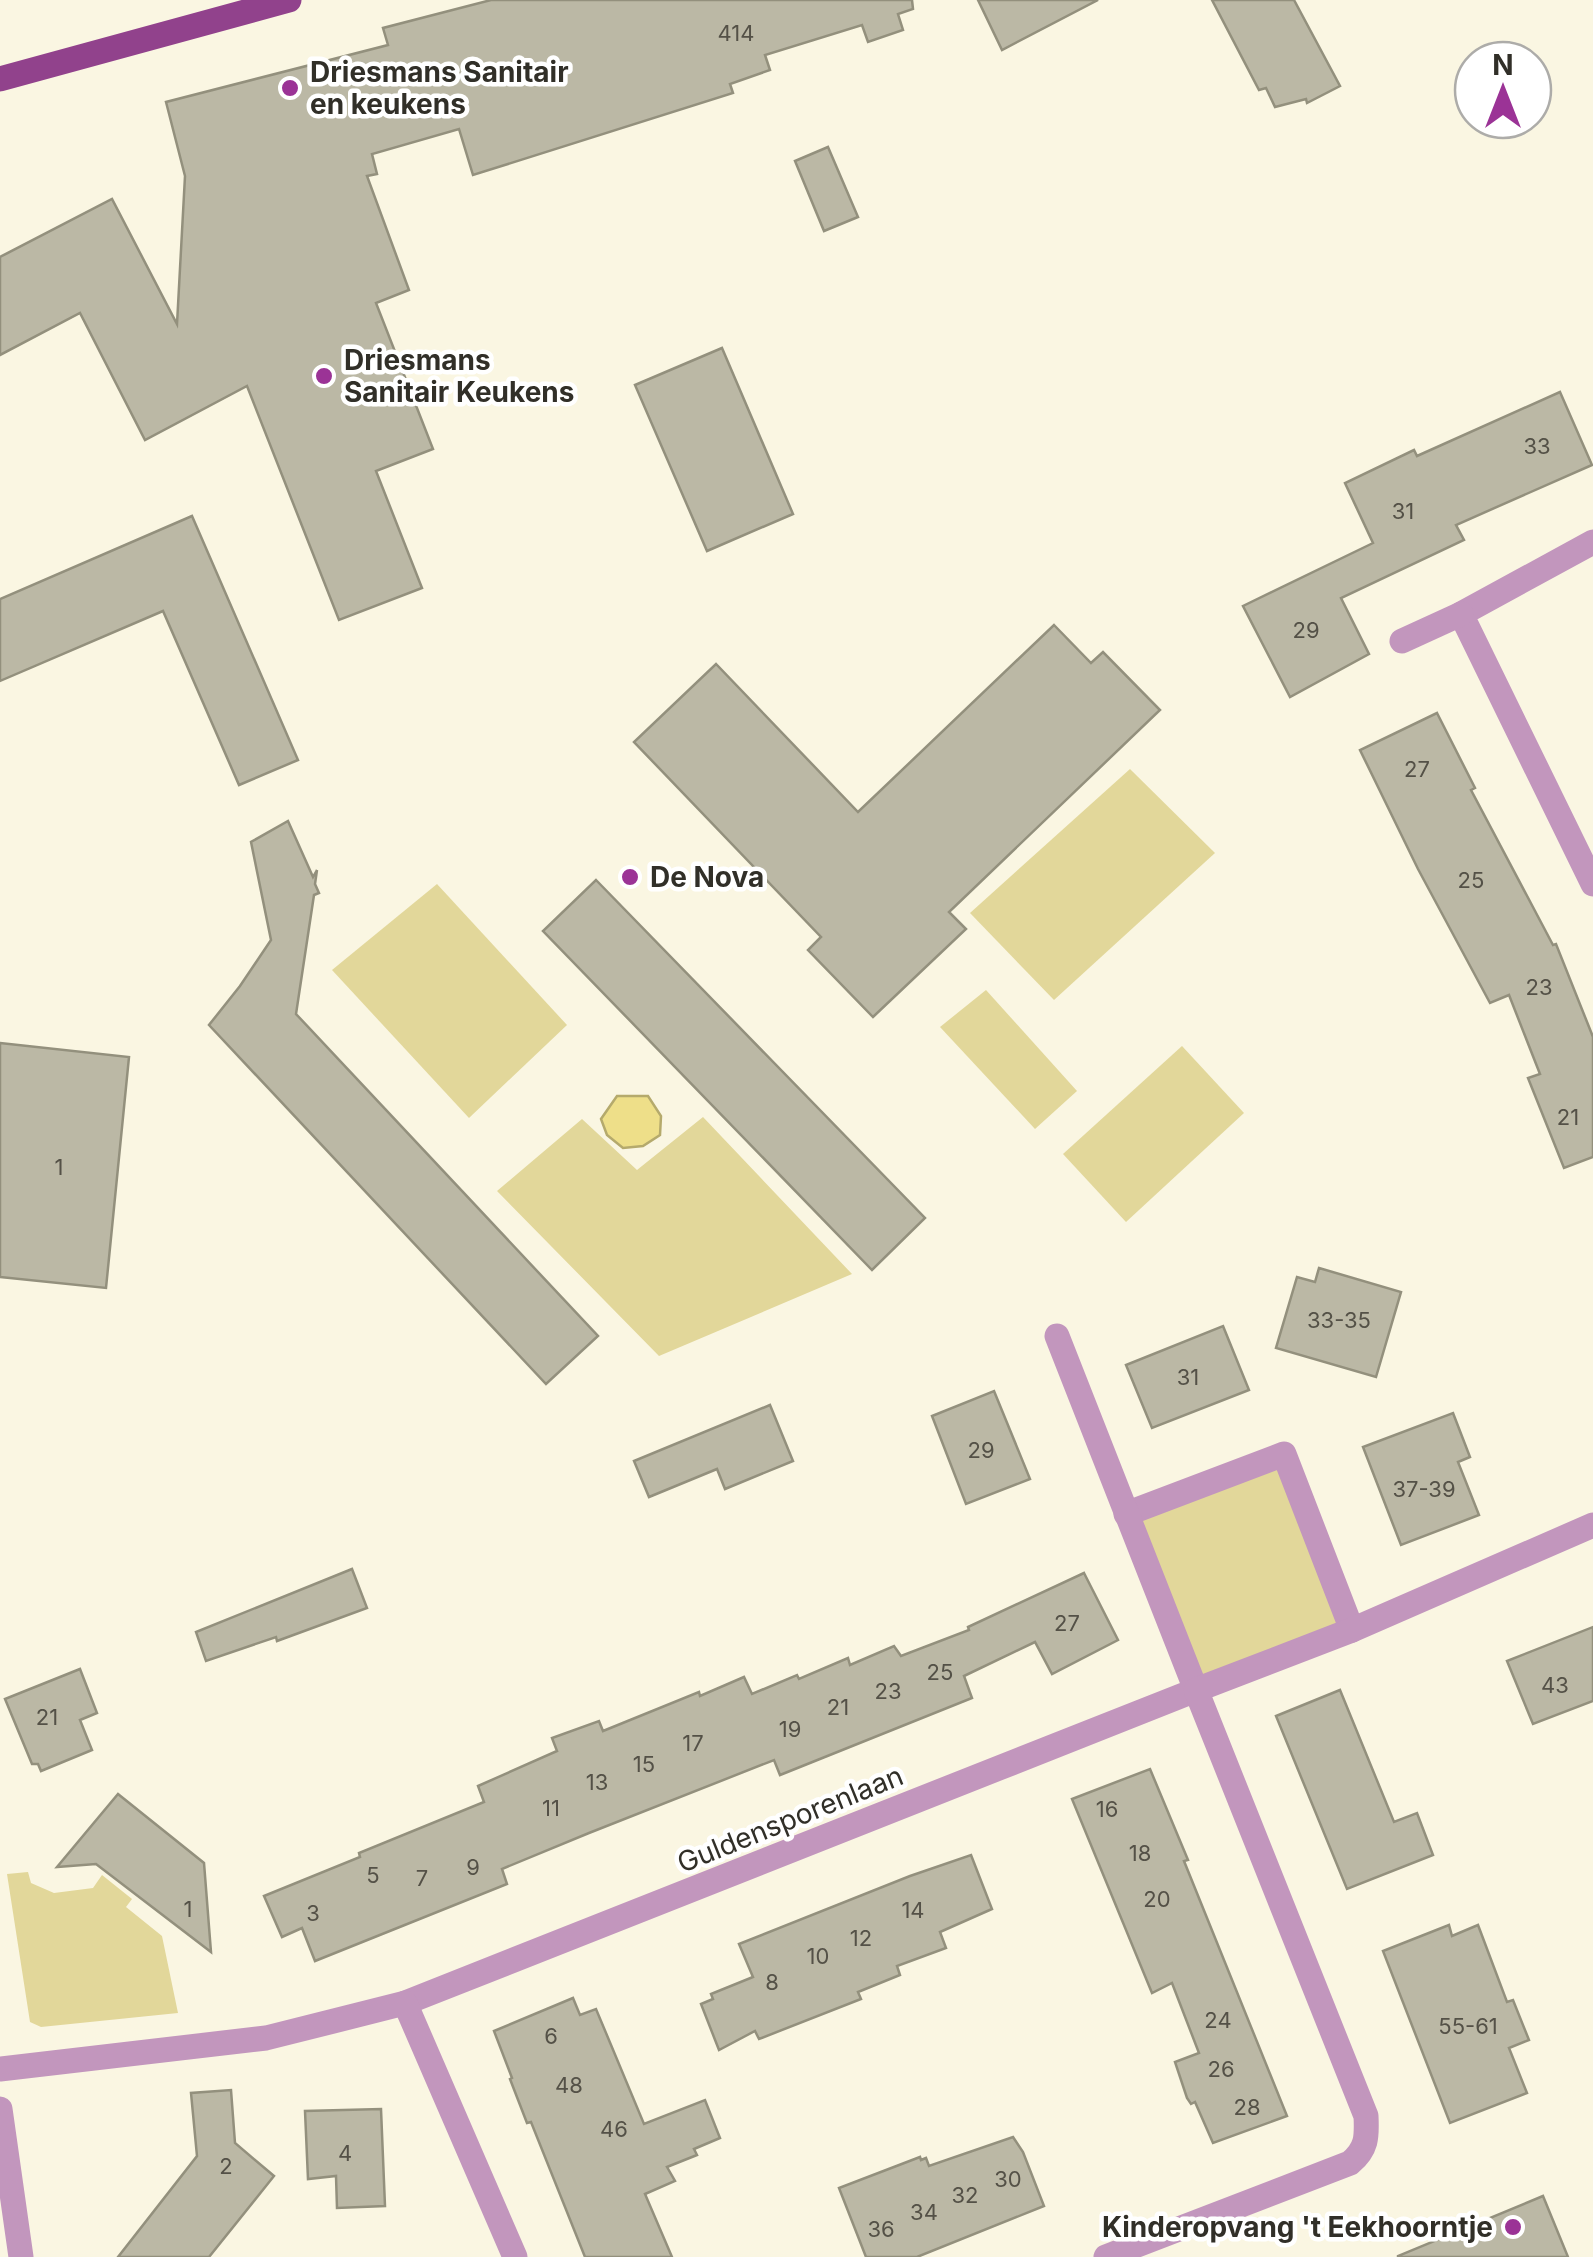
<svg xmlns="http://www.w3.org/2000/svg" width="1593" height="2257" font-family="Inter,sans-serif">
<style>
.green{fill:#e2d79a}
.water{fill:#eedf89;stroke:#b5aa6c;stroke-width:2.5}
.building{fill:#bbb8a5;stroke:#93907d;stroke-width:2.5}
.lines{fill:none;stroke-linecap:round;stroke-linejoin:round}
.minor{stroke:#c296bd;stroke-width:25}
.primary{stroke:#91428c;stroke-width:25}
.poi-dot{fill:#9b3396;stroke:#fff;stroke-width:4}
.labels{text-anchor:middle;stroke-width:9;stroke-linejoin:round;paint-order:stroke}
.number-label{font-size:22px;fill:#545147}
.poi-label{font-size:28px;font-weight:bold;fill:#312f28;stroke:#fff;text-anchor:start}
.street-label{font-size:28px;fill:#312f28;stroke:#fff}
</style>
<rect width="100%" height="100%" fill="#faf6e2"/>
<g class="green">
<path d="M1130 769 1215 853 1054 1000 970 913Z"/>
<path d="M437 884 567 1025 469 1118 332 970Z"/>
<path d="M986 990 1077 1091 1035 1129 940 1027Z"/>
<path d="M1182 1046 1244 1113 1126 1222 1063 1154Z"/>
<path d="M703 1117 852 1274 659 1356 497 1191 582 1119 637 1170Z"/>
<path d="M1284 1454 1352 1630 1196 1690 1126 1514Z"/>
<path d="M28 1872 31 1883 54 1893 93 1888 102 1875 132 1899 126 1907 162 1936 178 2013 41 2027 30 2022 7 1874Z"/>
</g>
<path class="water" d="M617 1096H648L661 1116 660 1135 643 1146 623 1148 607 1135 601 1119Z"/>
<g class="building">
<path d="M491 0H912L913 9 898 14 903 30 868 42 862 25 765 55 770 70 730 84 733 93 473 175 459 129 372 154 377 174 367 176 409 290 376 303 433 449 376 471 422 588 339 620 247 386 145 440 80 313 0 355V257L112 199 177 324 185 176 166 102 388 45 383 28Z"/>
<path d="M978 0H1098L1002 50Z"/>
<path d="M1212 0H1294L1340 86 1307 103 1306 99 1275 107 1266 88 1259 90Z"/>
<path d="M828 147 858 217 824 231 795 161Z"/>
<path d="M722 348 793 514 707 551 635 385Z"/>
<path d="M1560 392 1592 465 1456 525 1464 540 1341 598 1369 654 1290 697 1243 606 1373 543 1345 483 1414 450 1417 456Z"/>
<path d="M192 516 298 760 239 785 163 611 0 681V599Z"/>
<path d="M1054 625 1091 663 1103 652 1160 710 949 912 966 929 873 1017 808 950 821 937 634 742 716 664 858 812Z"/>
<path d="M1437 713 1475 788 1471 790 1553 945 1556 944 1593 1037V1157L1564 1168 1528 1078 1540 1074 1509 995 1490 1003 1418 869 1360 750Z"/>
<path d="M288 821 313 877 317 870 315 884 319 893 314 895 296 1014 598 1336 546 1384 209 1025 240 986 271 940 251 842Z"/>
<path d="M596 880 925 1218 872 1270 543 931Z"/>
<path d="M0 1043 129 1057 106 1288 0 1277Z"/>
<path d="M1319 1268 1401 1292 1376 1377 1276 1348 1297 1277 1315 1282Z"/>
<path d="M1223 1326 1249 1390 1152 1428 1126 1365Z"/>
<path d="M994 1391 1030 1479 966 1504 932 1416Z"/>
<path d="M770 1405 793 1461 725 1489 717 1469 649 1497 634 1461Z"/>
<path d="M1453 1413 1470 1457 1458 1462 1479 1515 1401 1545 1363 1447Z"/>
<path d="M352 1569 367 1608 277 1641 276 1637 206 1661 196 1632Z"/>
<path d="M1084 1573 1118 1640 1052 1674 1035 1642 964 1676 972 1698 780 1775 774 1760 589 1833 502 1869 507 1884 315 1961 302 1928 282 1937 264 1896 360 1857 359 1853 484 1802 478 1786 557 1751 552 1738 599 1721 603 1731 699 1692 700 1696 744 1677 752 1694 797 1675 799 1679 848 1658 850 1665 894 1646 901 1656 969 1630 968 1627Z"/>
<path d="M1593 1627V1701L1533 1724 1507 1661Z"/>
<path d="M80 1669 97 1713 80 1720 92 1750 41 1771 38 1764H32L5 1699Z"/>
<path d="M1340 1690 1394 1822 1417 1813 1433 1855 1347 1889 1276 1716Z"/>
<path d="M1150 1769 1188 1860 1184 1861 1287 2116 1213 2143 1195 2102 1191 2104 1187 2098 1175 2062 1199 2053 1172 1983 1152 1993 1072 1799Z"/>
<path d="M118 1794 204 1863 211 1952 96 1864 57 1867Z"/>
<path d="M971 1855 992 1909 940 1932 946 1948 897 1966 900 1975 858 1992 861 1999 759 2039 755 2031 719 2050 701 2004 713 1999 711 1994 753 1977 739 1944 910 1876Z"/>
<path d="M1449 1925 1452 1936 1478 1925 1507 2002 1513 2000 1529 2040 1509 2048 1527 2093 1450 2123 1383 1951Z"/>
<path d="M573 1998 580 2015 596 2009 644 2124 705 2100 720 2138 694 2149 697 2155 667 2167 675 2181 645 2194 672 2257H585L531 2122 527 2123 510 2079 512 2078 494 2031Z"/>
<path d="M231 2090 235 2143 274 2176 209 2257H118L197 2156 191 2093Z"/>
<path d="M381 2109 385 2206 337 2208 336 2176 308 2179 305 2111Z"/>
<path d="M1013 2137 1023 2152 1044 2206 917 2257H866L839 2188 920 2157 921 2160 926 2158 929 2166Z"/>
<path d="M1543 2196 1568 2257H1398V2256Z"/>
</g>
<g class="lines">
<g class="minor">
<path d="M1593 542 1461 614 1593 884"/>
<path d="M1402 641 1461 614"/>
<path d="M1126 1514 1284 1454 1352 1630"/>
<path d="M405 2003 1196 1690 1057 1336"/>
<path d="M0 2069 266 2038 405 2003 515 2257"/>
<path d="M0 2109 21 2257"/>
<path d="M1106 2257 1350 2163C1367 2149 1367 2137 1366 2116L1196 1690 1352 1630 1593 1525"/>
</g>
<path class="primary" d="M0 79 289 0"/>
</g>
<g class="poi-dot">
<circle cx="290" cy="88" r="10"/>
<circle cx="324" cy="376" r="10"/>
<circle cx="630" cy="877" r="10"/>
<circle cx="1513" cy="2227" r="10"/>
</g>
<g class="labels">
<g class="number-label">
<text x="736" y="41">414</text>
<text x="1537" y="454">33</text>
<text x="1403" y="519">31</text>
<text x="1306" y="638">29</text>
<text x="1417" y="777">27</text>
<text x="1471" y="888">25</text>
<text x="1539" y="995">23</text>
<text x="1568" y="1125">21</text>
<text x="59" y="1175">1</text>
<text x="1339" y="1328">33-35</text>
<text x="1188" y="1385">31</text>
<text x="981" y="1458">29</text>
<text x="1424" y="1497">37-39</text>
<text x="1067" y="1631">27</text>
<text x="940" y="1680">25</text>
<text x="1555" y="1693">43</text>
<text x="888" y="1699">23</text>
<text x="838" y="1715">21</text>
<text x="47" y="1725">21</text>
<text x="790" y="1737">19</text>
<text x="693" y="1751">17</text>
<text x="644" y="1772">15</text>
<text x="597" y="1790">13</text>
<text x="551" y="1816">11</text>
<text x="1107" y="1817">16</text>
<text x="1140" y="1861">18</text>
<text x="473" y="1875">9</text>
<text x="373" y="1883">5</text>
<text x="422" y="1886">7</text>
<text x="1157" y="1907">20</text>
<text x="188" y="1917">1</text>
<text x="913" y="1918">14</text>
<text x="313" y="1921">3</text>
<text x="861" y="1946">12</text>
<text x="818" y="1964">10</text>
<text x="772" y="1990">8</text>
<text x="1218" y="2028">24</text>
<text x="1468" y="2034">55-61</text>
<text x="551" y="2044">6</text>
<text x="1221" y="2077">26</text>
<text x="569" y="2093">48</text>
<text x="1247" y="2115">28</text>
<text x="614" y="2137">46</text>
<text x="345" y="2161">4</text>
<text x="226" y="2174">2</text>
<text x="1008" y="2187">30</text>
<text x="965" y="2203">32</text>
<text x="924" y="2220">34</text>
<text x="881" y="2237">36</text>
</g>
<g class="poi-label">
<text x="310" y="82">Driesmans Sanitair<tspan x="310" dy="32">en keukens</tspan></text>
<text x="344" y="370">Driesmans<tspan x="344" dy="32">Sanitair Keukens</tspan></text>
<text x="650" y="887">De Nova</text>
<text x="1493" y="2237" text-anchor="end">Kinderopvang 't Eekhoorntje</text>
</g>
<g class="street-label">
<text transform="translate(790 1819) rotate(-22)" y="10">Guldensporenlaan</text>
</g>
</g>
<g transform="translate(1503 90)"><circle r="48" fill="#ffffff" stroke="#adaca9" stroke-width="2.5"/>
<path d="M0-8L18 38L0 25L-18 38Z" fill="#9b3396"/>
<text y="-15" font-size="28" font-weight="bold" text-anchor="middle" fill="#312f28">N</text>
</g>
</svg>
